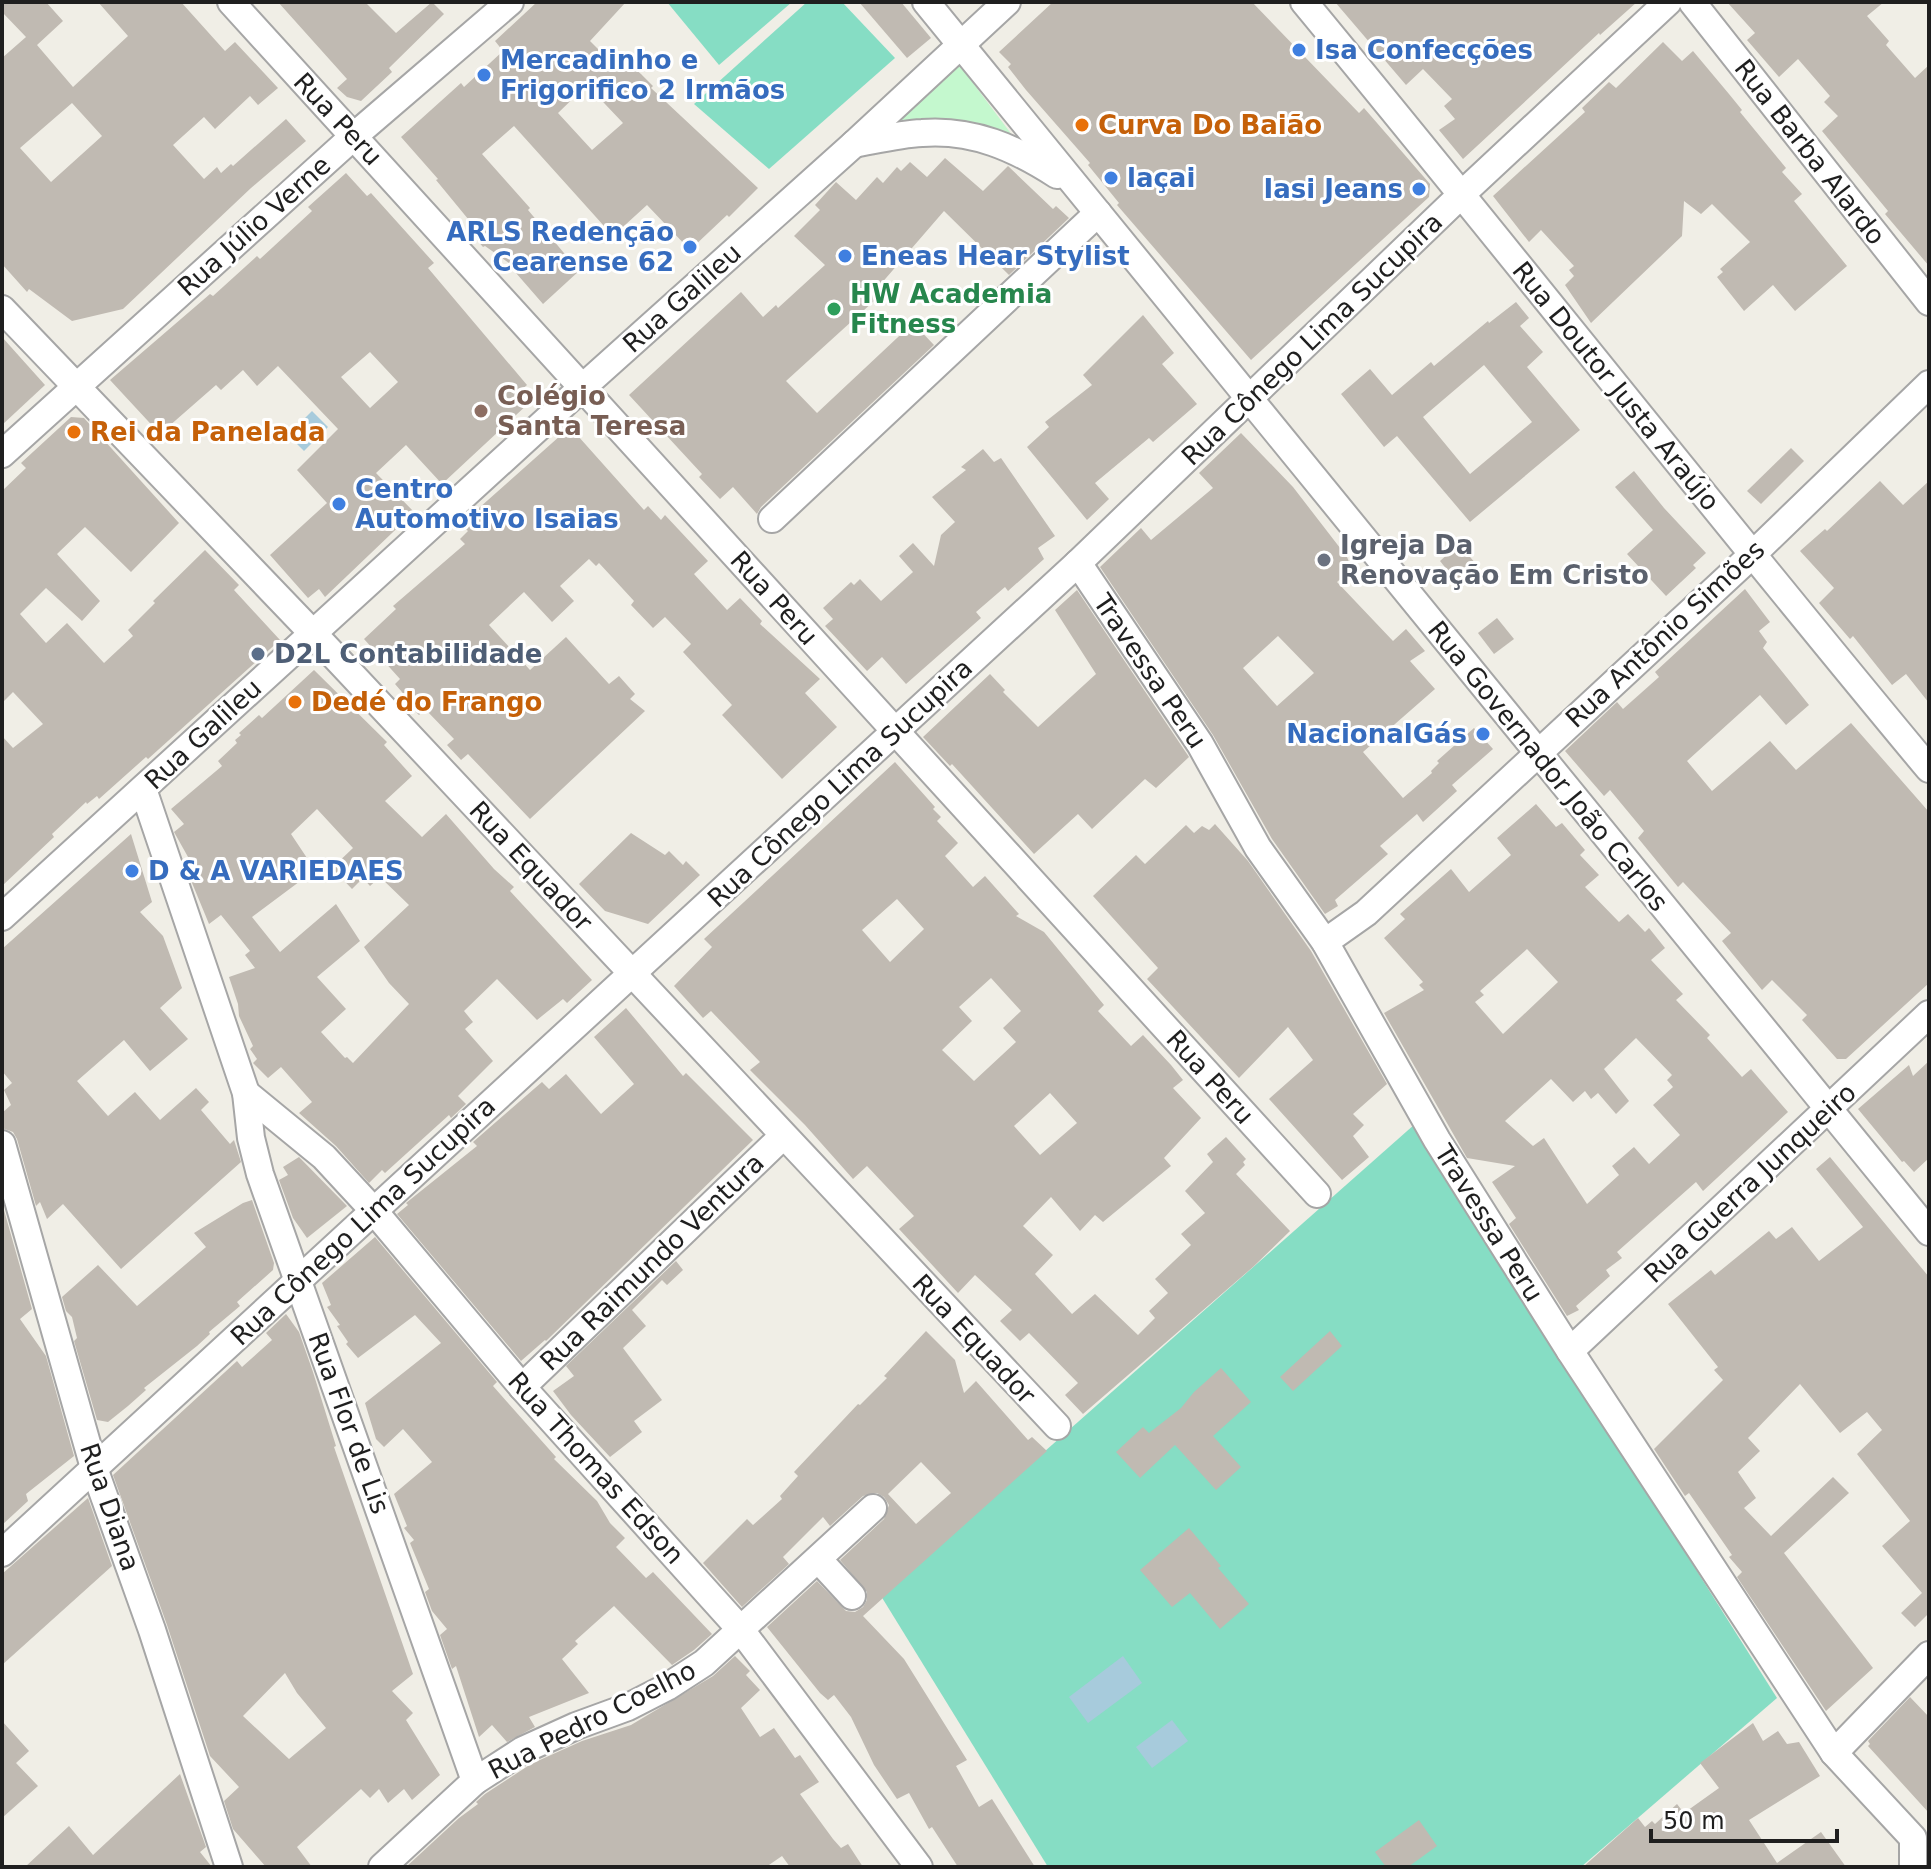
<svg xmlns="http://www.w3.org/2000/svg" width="1931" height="1869" font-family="'DejaVu Sans',sans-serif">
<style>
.park{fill:#c4f8ce}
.pitch{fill:#86ddc4}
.water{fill:#a7cbdc}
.building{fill:#c0bab2;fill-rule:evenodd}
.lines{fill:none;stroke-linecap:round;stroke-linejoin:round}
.minor-casing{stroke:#a6a6a6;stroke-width:30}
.minor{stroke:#fff;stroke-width:26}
.shop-dot{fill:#3f7fe0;stroke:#fff;stroke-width:3}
.food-dot{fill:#e8710a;stroke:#fff;stroke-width:3}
.leisure-dot{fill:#2e9e5b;stroke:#fff;stroke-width:3}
.education-dot{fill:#8d6e63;stroke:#fff;stroke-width:3}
.worship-dot{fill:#6b7280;stroke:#fff;stroke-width:3}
.service-dot{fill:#5c6f8a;stroke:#fff;stroke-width:3}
.labels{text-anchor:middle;stroke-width:6;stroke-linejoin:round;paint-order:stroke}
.shop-label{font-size:26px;font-weight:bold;fill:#366cbe;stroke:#fff;text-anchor:start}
.street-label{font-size:26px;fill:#1f1f1f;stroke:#fff}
.food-label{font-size:26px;font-weight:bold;fill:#c56008;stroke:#fff;text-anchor:start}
.leisure-label{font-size:26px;font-weight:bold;fill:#27864d;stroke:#fff;text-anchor:start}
.education-label{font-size:26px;font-weight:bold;fill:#785e54;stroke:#fff;text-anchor:start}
.worship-label{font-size:26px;font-weight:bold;fill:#5b616d;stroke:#fff;text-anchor:start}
.service-label{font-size:26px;font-weight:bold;fill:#4e5e75;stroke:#fff;text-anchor:start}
</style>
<rect width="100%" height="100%" fill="#f0eee6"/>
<path class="park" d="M958 63 1012 135 954 119 934 118 892 123Z"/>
<g class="pitch">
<path d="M667 2H792L719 65Z"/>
<path d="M807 2H842L895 58 769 169 694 104Z"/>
<path d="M1415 1124 1777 1698 1581 1867H1048L881 1596Z"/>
</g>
<g class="water">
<path d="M312 411 328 427 304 451 288 435Z"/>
<path d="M1123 1656 1142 1683 1088 1723 1069 1697Z"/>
<path d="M1172 1720 1188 1741 1152 1768 1136 1747Z"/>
</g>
<g class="building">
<path d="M2 2H46L63 21 37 45 73 87 128 36 98 2H181L225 51 235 42 278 88 258 105 250 96 215 129 204 117 173 145 204 179 217 167 221 173 231 164 233 166 286 119 306 141 251 188 123 309 72 321 29 289 27 292 2 264V58L26 37 2 12ZM72 103 102 136 51 182 20 148Z"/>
<path d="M278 2H365L396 33 432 2 444 14 389 68 392 72 361 101 347 97 337 88 347 79Z"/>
<path d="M537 2H626L590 41 619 70 627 62 641 74 653 86 651 88 758 188 729 217 727 215 690 250 647 205 613 236 514 126 482 154 530 208 528 210 579 271 543 304 516 273 519 270 485 246 483 247 468 230 473 225 436 180 438 179 401 137 461 83 464 87 503 51 495 41ZM587 85 623 123 592 150 558 113Z"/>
<path d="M859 2H901L931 38 907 58Z"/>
<path d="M1053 2H1252L1359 113 1364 108 1430 184 1429 197 1251 360 1117 205 1119 203 1088 165 1090 163 1026 90 1008 67 1011 64 999 52Z"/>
<path d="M1335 2H1637L1600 35 1599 33 1463 159 1439 130 1455 119 1444 106 1452 99 1423 69 1406 85Z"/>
<path d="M1727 2H1884L1867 16 1889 41 1886 45 1915 78 1929 65V266L1885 214 1888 211 1822 131 1838 116 1824 102 1830 96 1798 59 1779 77 1747 40 1755 33Z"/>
<path d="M1663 42 1682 61 1693 51 1729 94 1742 110 1740 112 1786 168 1782 172 1802 194 1794 201 1847 266 1795 311 1773 285 1744 311 1717 277 1723 272 1720 269 1750 242 1712 204 1701 214 1684 201 1682 236 1591 323 1565 285 1574 276 1569 270 1574 266 1541 230 1529 242 1493 196 1585 112 1582 108 1609 82 1616 88Z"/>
<path d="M945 158 983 191 1008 166 1053 209 1056 206 1069 218 1009 275 944 211 880 285 885 291 786 381 817 413 913 323 934 345 761 507 757 514 733 487 720 499 699 477 702 474 629 395 741 292 763 317 776 305 778 308 825 265 794 236 820 210 815 205 836 182 856 200 877 177 883 183 897 167 901 171 910 162 927 177Z"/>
<path d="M346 173 367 196 371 193 434 263 428 268 527 385 520 391 530 402 442 484 406 445 376 473 414 512 325 597 319 589 308 598 270 555 327 503 297 470 338 429 278 366 257 386 243 370 221 390 216 385 160 434 110 380 210 294 213 296 257 256 260 259 312 211 308 207ZM370 352 398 382 370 408 341 377Z"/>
<path d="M1516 302 1529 318 1520 326 1543 352 1527 367 1580 430 1470 522 1397 436 1384 447 1341 394 1370 369 1392 395 1431 362 1434 366 1488 321 1489 323ZM1484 365 1532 422 1470 474 1423 417Z"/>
<path d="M1143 315 1174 353 1162 364 1197 404 1153 442 1149 438 1095 483 1109 499 1087 520 1027 447 1049 427 1045 422 1092 385 1083 375Z"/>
<path d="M2 337 45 385 2 425Z"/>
<path d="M71 417 84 418 179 523 131 572 85 527 57 554 100 601 82 621 46 588 20 614 46 643 67 623 104 663 133 636 128 630 155 603 153 601 205 550 239 585 234 590 280 640 148 759 146 757 99 799 97 796 87 804 86 802 52 834 54 837 2 886V736L13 748 43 724 13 692 2 703V491L26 468 21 463Z"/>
<path d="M570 427 644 510 648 506 661 520 665 515 708 561 694 574 727 610 740 598 762 621 760 624 820 679 805 693 837 727 782 779 722 715 732 705 683 652 691 644 665 617 653 628 631 605 634 601 599 563 596 566 589 559 560 586 574 601 552 622 524 592 489 625 530 670 566 637 609 684 619 676 635 694 630 699 645 711 530 819 468 754 461 760 447 745 454 739 425 709 419 715 406 702 408 699 395 684 400 679 364 639 396 609 393 606 465 544 460 539 468 531 461 524Z"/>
<path d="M1241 433 1293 487 1347 557 1352 569 1337 582 1393 641 1406 629 1425 651 1410 661 1435 689 1363 752 1403 798 1432 773 1431 771 1439 763 1437 761 1474 728 1493 749 1452 785 1457 791 1423 822 1417 814 1380 846 1388 854 1335 900 1338 906 1325 914 1272 839 1213 735 1100 567 1141 528 1151 540 1213 488 1199 473ZM1278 636 1314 673 1277 706 1243 668Z"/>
<path d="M1791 448 1804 461 1761 504 1747 491Z"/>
<path d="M983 449 994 462 1001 458 1055 536 1038 548 1044 559 1008 591 1005 587 976 612 981 618 906 684 882 657 867 671 825 626 833 619 823 608 851 582 854 585 860 579 881 601 913 572 899 556 913 543 934 566 941 535 955 522 932 497 966 470 961 467Z"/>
<path d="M1634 471 1664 508 1706 553 1693 565 1696 568 1666 596 1627 554 1653 530 1615 487Z"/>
<path d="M1880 481 1903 505 1929 481V703L1906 674 1892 685 1853 636 1850 639 1819 603 1834 588 1800 551 1825 529 1827 531Z"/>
<path d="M1459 544 1476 564 1456 581 1440 561Z"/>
<path d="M1745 589 1770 622 1759 631 1767 642 1763 648 1809 705 1786 725 1760 695 1687 761 1712 791 1770 741 1796 770 1851 723 1929 812V983L1846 1059H1837L1802 1020 1807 1015 1772 980 1762 990 1722 941 1731 933 1683 882 1678 887 1638 838 1644 831 1610 790 1604 796 1565 751 1617 702 1623 709 1659 677 1655 672Z"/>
<path d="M1077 590 1189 757 1156 788 1145 779 1092 829 1078 814 1034 854 952 764 950 766 923 737 990 674 1005 690 1003 692 1038 727 1096 674 1055 610Z"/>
<path d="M1497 618 1514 639 1494 654 1478 633Z"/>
<path d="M314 670 387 742 384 745 412 776 385 801 422 837 446 814 494 869 514 887 510 891 592 980 567 1003 563 999 537 1020 497 979 464 1011 473 1022 465 1029 493 1061 458 1096 466 1104 451 1118 449 1115 385 1173 382 1170 369 1183 336 1146 299 1113 312 1102 281 1067 268 1078 253 1063 257 1059 250 1049 253 1046 239 1016 238 1004 229 977 255 968 245 955 250 951 221 915 209 924 190 878 197 873 174 832 184 824 171 809 222 766 218 761 237 743 235 740 241 735 239 733 259 715 262 718ZM317 809 353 848 332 868 352 889 363 878 370 886 380 877 409 905 364 947 389 983 409 1004 353 1063 347 1057 345 1058 321 1032 346 1009 317 977 360 941 336 904 280 952 252 917 315 870 291 834Z"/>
<path d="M895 762 935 807 933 809 941 817 937 821 958 843 945 856 973 887 985 876 1019 914 1016 916 1044 932 1104 1005 1098 1011 1131 1046 1143 1035 1171 1065 1183 1080 1173 1088 1201 1118 1164 1158 1171 1166 1103 1222 1095 1215 1080 1231 1051 1197 1023 1226 1053 1255 1035 1274 1072 1314 1095 1294 1138 1335 1155 1318 1149 1311 1168 1293 1155 1279 1191 1245 1181 1234 1205 1213 1185 1191 1213 1162 1207 1154 1226 1137 1246 1159 1243 1162 1245 1165 1236 1174 1290 1231 1253 1267 1083 1414 1065 1395 1078 1383 1029 1333 1020 1341 1000 1321 1012 1310 975 1275 958 1293 899 1229 914 1216 867 1166 853 1179 805 1125 750 1070 760 1062 711 1011 703 1018 674 986 712 947 704 939ZM897 899 924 929 890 962 862 930ZM991 978 1021 1011 1003 1028 1016 1042 974 1081 942 1050 972 1021 959 1007ZM1050 1093 1077 1123 1040 1155 1014 1126Z"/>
<path d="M1536 804 1556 827 1562 823 1585 850 1580 855 1599 875 1585 887 1619 922 1628 914 1645 932 1649 928 1665 948 1651 960 1683 994 1676 1000 1710 1035 1707 1038 1742 1077 1751 1069 1788 1112 1703 1191 1696 1182 1617 1252 1622 1258 1606 1270 1610 1276 1576 1306 1579 1310 1567 1316 1509 1224 1516 1218 1492 1182 1515 1166 1467 1158 1384 1013 1424 990 1419 985 1423 982 1384 938 1405 919 1400 914 1451 869 1469 892 1511 855 1497 838ZM1527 949 1558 982 1503 1034 1475 1002 1484 995 1480 991ZM1636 1038 1672 1075 1667 1080 1673 1087 1653 1105 1680 1135 1649 1164 1634 1147 1612 1166 1619 1175 1587 1204 1544 1138 1533 1146 1505 1121 1551 1079 1573 1102 1585 1091 1591 1099 1598 1093 1616 1114 1629 1101 1604 1069Z"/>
<path d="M1215 824 1248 861 1311 951 1387 1084 1353 1114 1364 1125 1353 1136 1369 1157 1342 1180 1269 1099 1313 1060 1288 1027 1239 1078 1147 979 1158 968 1093 896 1136 855 1145 864 1186 825 1194 833 1202 826 1209 830Z"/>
<path d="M631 833 665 855 669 851 683 865 686 861 700 875 648 924 605 911 579 884Z"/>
<path d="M131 834 152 902 140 912 163 936 182 988 160 1008 188 1039 150 1071 124 1040 77 1081 108 1116 135 1092 160 1120 196 1088 209 1102 201 1110 230 1144 234 1140 241 1162 121 1269 63 1204 47 1219 40 1202 36 1206 17 1139 13 1132 2 1128V1113L11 1105 4 1090 12 1083 2 1071V949Z"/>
<path d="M626 1008 683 1076 686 1073 753 1140 546 1341 545 1340 521 1361 397 1214 408 1205 406 1203 477 1146 473 1142 542 1082 549 1089 566 1074 601 1114 634 1084 594 1037Z"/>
<path d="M1929 1061V1158L1914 1172 1904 1161 1902 1162 1858 1109 1909 1065 1913 1076Z"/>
<path d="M299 1157 347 1206 307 1238 293 1218 279 1180 288 1175 283 1167Z"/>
<path d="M1830 1157 1929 1277V1613L1915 1627 1901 1613 1922 1593 1882 1546 1910 1521 1857 1454 1882 1430 1867 1412 1840 1433 1800 1384 1748 1438 1760 1451 1738 1472 1756 1498 1744 1508 1771 1536 1833 1477 1849 1493 1784 1553 1873 1668 1826 1711 1737 1577 1742 1572 1729 1557 1732 1555 1689 1493 1685 1496 1654 1449 1723 1380 1714 1370 1718 1367 1668 1304 1711 1270 1715 1275 1769 1231 1776 1239 1792 1227 1819 1261 1863 1227 1816 1169Z"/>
<path d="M252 1200 274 1263 273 1270 237 1302 240 1306 209 1332 210 1334 197 1346 144 1388 146 1390 128 1406 108 1422 97 1420 74 1341 77 1338 72 1317 66 1311 62 1297 98 1265 137 1306 206 1247 194 1233 243 1203Z"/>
<path d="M2 1203 32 1309 20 1319 46 1356 74 1456 26 1494 28 1501 2 1525Z"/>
<path d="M375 1237 497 1382 493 1386 556 1457 554 1459 597 1501 610 1523 625 1538 616 1547 646 1578 653 1572 712 1634 694 1650 672 1665 614 1606 575 1641 578 1644 562 1659 589 1693 529 1717 535 1727 507 1742 492 1725 479 1737 456 1666 452 1669 440 1635 447 1629 432 1611 425 1592 429 1589 410 1543 414 1540 404 1528 407 1526 394 1494 432 1462 403 1429 384 1447 376 1439 365 1403 441 1343 415 1315 358 1358 346 1344 348 1342 337 1326 340 1325 327 1307 331 1305 322 1283Z"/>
<path d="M676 1261 683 1270 667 1285 662 1280 632 1310 646 1326 623 1348 662 1400 634 1421 642 1432 610 1457 571 1415 553 1391 574 1376 566 1366Z"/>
<path d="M286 1314 299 1332 313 1372 336 1446 334 1447 413 1674 392 1691 413 1713 406 1720 440 1775 412 1800 404 1789 388 1803 379 1789 370 1798 361 1789 297 1847 312 1867H266L233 1829 224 1801 239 1787 210 1756 167 1625 113 1475 237 1361 242 1367 272 1340 266 1333ZM285 1673 297 1693 326 1728 289 1759 243 1716Z"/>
<path d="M926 1331 955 1360 964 1393 976 1381 1028 1440 1032 1437 1047 1451 863 1616 904 1659 967 1760 956 1766 979 1807 992 1799 1035 1867H958L932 1827 929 1829 909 1793 897 1799 874 1765 851 1717 834 1695 828 1700 820 1693 767 1627 817 1581 846 1611 855 1612 863 1607 867 1600V1592L840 1560 884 1519 889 1505 884 1497 877 1493 863 1496 830 1526 823 1517 783 1557 789 1564 742 1607 703 1563 747 1519 753 1525 782 1499 780 1496 798 1476 794 1472 858 1404 860 1405 887 1378 884 1376ZM921 1462 951 1493 916 1524 888 1494Z"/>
<path d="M1330 1331 1342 1346 1293 1391 1280 1377Z"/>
<path d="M1221 1368 1251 1402 1213 1436 1241 1467 1216 1490 1175 1445 1140 1478 1116 1452 1143 1427 1149 1433 1181 1408 1194 1392Z"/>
<path d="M88 1498 112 1566 2 1665V1574Z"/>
<path d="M1189 1528 1221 1566 1218 1568 1249 1604 1220 1629 1190 1593 1172 1607 1140 1570Z"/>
<path d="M735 1656 750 1671 746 1675 760 1690 741 1708 760 1737 774 1728 795 1758 800 1755 819 1782 800 1794 833 1839 841 1848 848 1844 863 1867H790L782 1856 766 1867H406L459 1818 478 1804 476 1802 485 1794 531 1764 582 1741 631 1725 713 1676Z"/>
<path d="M1910 1697 1929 1717V1813L1868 1746 1870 1744 1868 1741Z"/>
<path d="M2 1721 29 1751 16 1763 38 1786 2 1818Z"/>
<path d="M1753 1723 1763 1741 1778 1731 1787 1744 1799 1742 1820 1776 1749 1820 1777 1863 1821 1832 1846 1867H1583L1638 1818 1645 1827 1652 1821 1655 1824 1677 1804 1684 1813 1719 1788 1700 1763Z"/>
<path d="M180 1774 206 1847 200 1852 212 1867H25L69 1826 93 1855Z"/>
<path d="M1419 1820 1437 1846 1408 1867H1386L1375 1852Z"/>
</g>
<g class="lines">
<defs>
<g id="minor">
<path d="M231 2C594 398 954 797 1317 1194"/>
<path d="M926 2 1929 1232"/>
<path d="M1304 2C1514 256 1718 516 1929 769"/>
<path d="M1692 2 1929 302"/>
<path d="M854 144C876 140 900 134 922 133 973 129 1015 148 1057 175"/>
<path d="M2 309 324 645 1057 1426"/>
<path d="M2 454 354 136 510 2"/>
<path d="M772 519 1098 213"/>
<path d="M1078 563 1200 744 1258 848 1325 942 1437 1140 1570 1351 1834 1753 1913 1838V1867"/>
<path d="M143 789 246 1093 251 1138 260 1174 475 1781"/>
<path d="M2 917 584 386 854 144 1007 2"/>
<path d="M1325 942 1366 913 1751 556 1929 384"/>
<path d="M246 1093 324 1157 374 1211 522 1387 741 1630 919 1867"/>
<path d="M2 1144 94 1468 152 1630 229 1867"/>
<path d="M1570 1351 1929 1014"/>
<path d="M522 1387 782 1137"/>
<path d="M2 1553 1078 563 1462 194 1668 2"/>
<path d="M818 1559 852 1596"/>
<path d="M1834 1753 1929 1655"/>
<path d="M382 1867 475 1781 523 1750 576 1726 628 1707 667 1687 704 1663 873 1508"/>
</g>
</defs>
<use href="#minor" class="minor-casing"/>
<use href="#minor" class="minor"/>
</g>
<g class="shop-dot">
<circle cx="1299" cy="50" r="8"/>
<circle cx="484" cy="75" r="8"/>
<circle cx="1111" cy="178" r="8"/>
<circle cx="1419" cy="189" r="8"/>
<circle cx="690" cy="247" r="8"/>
<circle cx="845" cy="256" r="8"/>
<circle cx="339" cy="504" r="8"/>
<circle cx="1483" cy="734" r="8"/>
<circle cx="132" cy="871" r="8"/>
</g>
<g class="food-dot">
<circle cx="1082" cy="125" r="8"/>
<circle cx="74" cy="432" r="8"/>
<circle cx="295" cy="702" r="8"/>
</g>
<circle class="leisure-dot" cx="834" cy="309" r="8"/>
<circle class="education-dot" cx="481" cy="411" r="8"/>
<circle class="worship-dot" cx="1324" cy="560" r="8"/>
<circle class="service-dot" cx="258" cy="654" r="8"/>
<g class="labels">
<g class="shop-label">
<text x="1315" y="59">Isa Confecções</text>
<text x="500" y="69">Mercadinho e<tspan x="500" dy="30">Frigorifico 2 Irmãos</tspan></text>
<text x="1127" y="187">laçai</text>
<text x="1403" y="198" text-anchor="end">Iasi Jeans</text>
<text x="674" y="241" text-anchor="end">ARLS Redenção<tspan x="674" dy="30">Cearense 62</tspan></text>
<text x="861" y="265">Eneas Hear Stylist</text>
<text x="355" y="498">Centro<tspan x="355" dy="30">Automotivo Isaias</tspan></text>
<text x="1467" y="743" text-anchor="end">NacionalGás</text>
<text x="148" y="880">D &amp; A VARIEDAES</text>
</g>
<g class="street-label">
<text transform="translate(338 119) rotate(47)" y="9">Rua Peru</text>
<text transform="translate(1810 152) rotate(52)" y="9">Rua Barba Alardo</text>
<text transform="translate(254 226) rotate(-42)" y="9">Rua Júlio Verne</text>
<text transform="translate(682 298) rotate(-42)" y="9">Rua Galileu</text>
<text transform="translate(1312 339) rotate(-44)" y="9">Rua Cônego Lima Sucupira</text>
<text transform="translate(1616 386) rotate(51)" y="9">Rua Doutor Justa Araújo</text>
<text transform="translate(774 598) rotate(48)" y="9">Rua Peru</text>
<text transform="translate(1665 634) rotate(-43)" y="9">Rua Antônio Simões</text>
<text transform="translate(1150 671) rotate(56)" y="9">Travessa Peru</text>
<text transform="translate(203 734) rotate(-43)" y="9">Rua Galileu</text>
<text transform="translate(1548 766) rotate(51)" y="9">Rua Governador João Carlos</text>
<text transform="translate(840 783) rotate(-43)" y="9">Rua Cônego Lima Sucupira</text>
<text transform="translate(531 866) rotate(47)" y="9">Rua Equador</text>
<text transform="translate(1210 1077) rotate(48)" y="9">Rua Peru</text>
<text transform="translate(1750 1183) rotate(-43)" y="9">Rua Guerra Junqueiro</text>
<text transform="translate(363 1221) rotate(-43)" y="9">Rua Cônego Lima Sucupira</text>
<text transform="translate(1489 1223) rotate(58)" y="9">Travessa Peru</text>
<text transform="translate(652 1262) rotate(-44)" y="9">Rua Raimundo Ventura</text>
<text transform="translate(974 1339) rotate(47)" y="9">Rua Equador</text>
<text transform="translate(349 1423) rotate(70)" y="9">Rua Flor de Lis</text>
<text transform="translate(596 1468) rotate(48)" y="9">Rua Thomas Edson</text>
<text transform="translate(110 1507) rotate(71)" y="9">Rua Diana</text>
<text transform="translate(592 1720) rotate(-27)" y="9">Rua Pedro Coelho</text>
</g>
<g class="food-label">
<text x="1098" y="134">Curva Do Baião</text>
<text x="90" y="441">Rei da Panelada</text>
<text x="311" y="711">Dedé do Frango</text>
</g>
<g class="leisure-label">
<text x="850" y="303">HW Academia<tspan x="850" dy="30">Fitness</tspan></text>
</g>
<g class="education-label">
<text x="497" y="405">Colégio<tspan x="497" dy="30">Santa Teresa</tspan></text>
</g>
<g class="worship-label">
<text x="1340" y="554">Igreja Da<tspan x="1340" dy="30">Renovação Em Cristo</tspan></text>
</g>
<g class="service-label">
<text x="274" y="663">D2L Contabilidade</text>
</g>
</g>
<rect width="1931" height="1869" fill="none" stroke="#1f1f1f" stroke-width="8"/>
<path d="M1651 1829v12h186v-12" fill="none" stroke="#1f1f1f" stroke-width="4"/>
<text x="1663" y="1829" font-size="24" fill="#1f1f1f" stroke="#ffffff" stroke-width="6" paint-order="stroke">50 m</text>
</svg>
